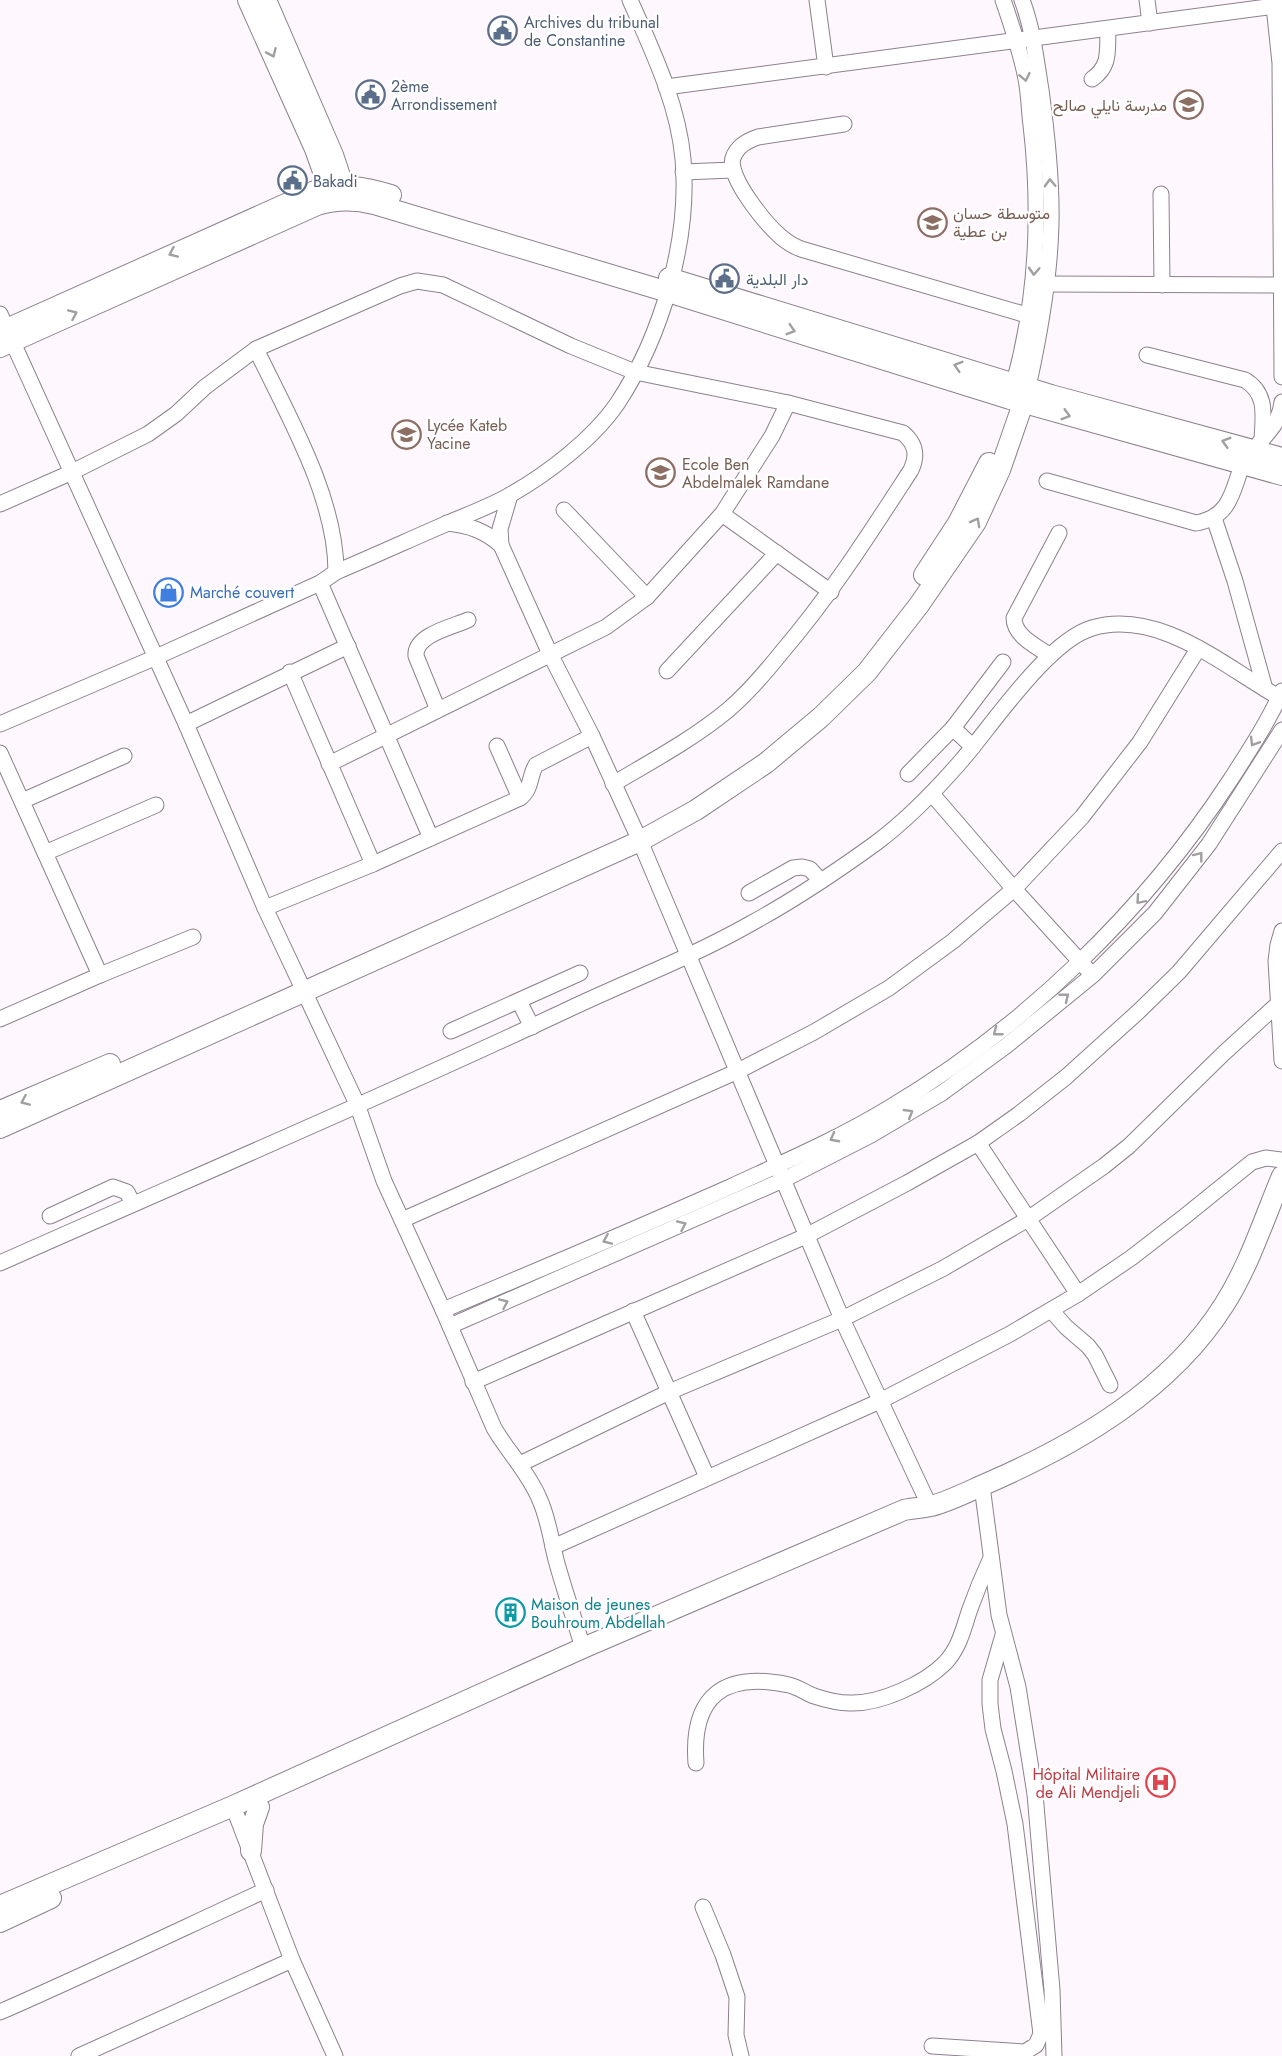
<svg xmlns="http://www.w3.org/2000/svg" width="1282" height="2056" font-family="Jost,Vazirmatn,sans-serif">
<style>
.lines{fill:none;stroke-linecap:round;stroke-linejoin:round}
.minor-casing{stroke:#8c818c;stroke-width:17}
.major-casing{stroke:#8c818c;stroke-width:22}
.minor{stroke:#fff;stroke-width:15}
.major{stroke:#fff;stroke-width:20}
.oneway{stroke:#a19fa1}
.labels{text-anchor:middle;stroke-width:4.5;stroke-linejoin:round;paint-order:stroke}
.service-label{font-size:16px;fill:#4e5e75;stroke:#fff;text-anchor:start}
.education-label{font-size:16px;fill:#785e54;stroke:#fff;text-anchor:start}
.shop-label{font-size:16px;fill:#366cbe;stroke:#fff;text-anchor:start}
.culture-label{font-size:16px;fill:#0d838f;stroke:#fff;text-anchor:start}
.health-label{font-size:16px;fill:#be3a42;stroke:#fff;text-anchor:end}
</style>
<rect width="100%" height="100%" fill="#fef7fe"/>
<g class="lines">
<defs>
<g id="minor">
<path d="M817 0 826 67"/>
<path d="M1003 0C1012 26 1021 53 1026 79 1029 94 1029 110 1031 125 1041 212 1037 299 1014 383"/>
<path d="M1022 0C1033 29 1036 59 1041 90 1047 134 1052 179 1051 223 1050 278 1040 333 1028 387"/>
<path d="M1147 0 1150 23"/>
<path d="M1274 6 1280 63 1282 377"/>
<path d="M1092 79C1111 66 1107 50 1108 30"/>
<path d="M666 87 1282 5"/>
<path d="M844 124 758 137C747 141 737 146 733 158 727 177 766 224 781 237 787 242 793 246 801 249L1030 316"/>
<path d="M683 172 733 170"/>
<path d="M1161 194 1162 285"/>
<path d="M1046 284 1280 285"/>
<path d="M0 314 186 724 265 908 357 1104 384 1181 443 1310 494 1428C508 1452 528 1472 539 1498 548 1517 551 1539 556 1560 564 1589 574 1618 583 1648"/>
<path d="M256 349C288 416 336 497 336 572"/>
<path d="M1147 355 1245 380C1268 394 1263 416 1262 440"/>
<path d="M1259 443C1271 430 1280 420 1282 402"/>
<path d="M1047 481 1196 523C1230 517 1232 493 1242 465"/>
<path d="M510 495 500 529 501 545 550 654 592 736 640 841 842 1319 930 1507"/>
<path d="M0 504 70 473 148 434 176 414 205 387 256 349 400 286 417 281 443 285 571 346 635 372 788 403 903 433C916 444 918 455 911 470 870 533 830 596 781 653 765 673 748 693 728 710 693 739 652 761 613 784"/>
<path d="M564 510 647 597"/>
<path d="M722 514 831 592"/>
<path d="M1214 518 1235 581 1265 689"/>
<path d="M447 523C469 525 485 531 501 545"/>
<path d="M320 583 431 838"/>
<path d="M1049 655C1036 646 1014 636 1014 618L1059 533"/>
<path d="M667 671 777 553"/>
<path d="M290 672 373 864"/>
<path d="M438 710 416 656C414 635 452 627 468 620"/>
<path d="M0 724 154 658 320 583 336 572C374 556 411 539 448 523 469 514 491 506 510 495 547 474 593 439 617 404 662 336 690 240 683 159 678 103 652 50 630 0"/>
<path d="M186 724 348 646"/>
<path d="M953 728 1003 662"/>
<path d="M497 746 520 798"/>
<path d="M0 753 100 975"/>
<path d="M329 764 606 627 647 597 722 514 772 436 788 403"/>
<path d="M908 774 953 728 973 747"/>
<path d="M932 794 1014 889 1087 969"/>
<path d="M22 801 124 756"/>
<path d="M45 853 156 805"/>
<path d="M749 893 793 868 802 867 810 869 821 881"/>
<path d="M265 908 373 864 520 798C532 789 529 776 536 765L592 736"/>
<path d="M1282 931 1278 945 1276 961 1282 1061"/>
<path d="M519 1001 532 1027"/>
<path d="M0 1019 100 975 193 937"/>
<path d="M451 1031 580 973"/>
<path d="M978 1143 1078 1294"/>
<path d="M50 1216 113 1187 127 1192 133 1204"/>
<path d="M402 1220 738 1071 814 1032 889 988 953 941 1014 889 1082 817 1140 742 1198 649"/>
<path d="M0 1263C189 1179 380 1098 567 1010 628 981 692 957 750 924 794 900 836 872 876 843 908 819 936 790 962 760 993 724 1048 641 1092 628 1160 608 1226 668 1282 699"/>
<path d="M443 1310C539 1270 635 1229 730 1187 784 1162 838 1139 889 1108 1025 1027 1144 912 1231 779 1249 751 1268 722 1282 691"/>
<path d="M1051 1310 1066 1327 1088 1346 1095 1355 1110 1385"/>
<path d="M633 1311 707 1477"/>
<path d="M450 1326 783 1180 871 1135 942 1093 1006 1046 1093 975 1155 913 1209 844 1282 730"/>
<path d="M473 1382 806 1236 907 1183 978 1143 1019 1114 1066 1077 1138 1012 1179 972 1282 851"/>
<path d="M520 1464 669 1392 842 1319 942 1269 1028 1219 1104 1166 1129 1146 1224 1053 1280 1002"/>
<path d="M982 1486 999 1615 1018 1687 1035 1794 1052 1990 1054 2056"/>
<path d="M553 1547 880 1401 1010 1334 1078 1294 1131 1258 1184 1217 1252 1162 1266 1158 1282 1160"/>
<path d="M696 1763C691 1696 724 1671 789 1685 798 1687 806 1693 814 1696 826 1700 838 1703 850 1703 880 1704 924 1684 945 1663 960 1647 963 1629 970 1609 976 1592 983 1575 991 1558"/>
<path d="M233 1806 292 1960 335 2056"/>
<path d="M703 1907 723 1955 737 1997 736 2035 741 2056"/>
<path d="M0 2012C89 1973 177 1931 266 1890"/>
<path d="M932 2046 1025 2052 1036 2045 1041 2034 1015 1824 1004 1771 993 1729 990 1704V1680L1003 1635"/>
<path d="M79 2056 292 1960"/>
</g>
<g id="major">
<path d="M248 0 315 149 325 177 328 200"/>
<path d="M266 0 333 155 339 173 343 197"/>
<path d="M669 278 1051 395 1282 458"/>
<path d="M0 332 315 191C342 183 364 187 391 195"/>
<path d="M0 347 317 205C337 199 354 199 374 204L668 292 1010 399 1282 475"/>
<path d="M924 575 958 523 989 463"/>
<path d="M0 1111 110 1064"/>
<path d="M0 1128 640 841 696 810 766 763 821 717 867 672 919 605 976 522 1000 470 1027 392"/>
<path d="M251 1851 253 1824 259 1807"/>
<path d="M0 1906 233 1806 583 1648 904 1510C913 1508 922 1508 931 1506 951 1501 971 1490 990 1482 1079 1443 1171 1389 1224 1305 1249 1266 1264 1219 1282 1176"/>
<path d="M0 1922 51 1898"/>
</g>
</defs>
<use href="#minor" class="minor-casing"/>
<use href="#major" class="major-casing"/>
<use href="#minor" class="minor"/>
<use href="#major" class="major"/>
</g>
<defs><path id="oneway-chevron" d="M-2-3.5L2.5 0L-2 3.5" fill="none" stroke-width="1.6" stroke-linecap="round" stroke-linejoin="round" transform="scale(1.5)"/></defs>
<g class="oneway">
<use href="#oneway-chevron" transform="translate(272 53) rotate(66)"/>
<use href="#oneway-chevron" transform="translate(1025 77) rotate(78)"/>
<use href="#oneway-chevron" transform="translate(1050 183) rotate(-92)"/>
<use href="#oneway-chevron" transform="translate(173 253) rotate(156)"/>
<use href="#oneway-chevron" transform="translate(1034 271) rotate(93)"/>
<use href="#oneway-chevron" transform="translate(73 314) rotate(-24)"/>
<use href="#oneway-chevron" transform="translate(791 330) rotate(17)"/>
<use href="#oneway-chevron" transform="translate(958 366) rotate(-163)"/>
<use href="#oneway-chevron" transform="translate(1066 415) rotate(16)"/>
<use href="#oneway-chevron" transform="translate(1226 442) rotate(-164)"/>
<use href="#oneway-chevron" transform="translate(976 522) rotate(-61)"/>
<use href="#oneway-chevron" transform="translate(1254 742) rotate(121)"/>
<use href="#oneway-chevron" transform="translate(1199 856) rotate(-52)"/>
<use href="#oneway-chevron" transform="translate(1140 900) rotate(131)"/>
<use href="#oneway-chevron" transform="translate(1065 997) rotate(-39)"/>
<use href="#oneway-chevron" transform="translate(997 1032) rotate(142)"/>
<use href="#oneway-chevron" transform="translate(25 1101) rotate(157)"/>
<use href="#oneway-chevron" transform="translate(909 1113) rotate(-31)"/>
<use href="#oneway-chevron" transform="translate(834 1138) rotate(152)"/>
<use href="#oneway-chevron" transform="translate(682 1225) rotate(-24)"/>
<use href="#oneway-chevron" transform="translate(607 1240) rotate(157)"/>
<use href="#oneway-chevron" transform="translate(504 1303) rotate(-24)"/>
</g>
<defs>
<symbol id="civic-ring" viewBox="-11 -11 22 22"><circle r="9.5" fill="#fff" stroke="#5c6f8a" stroke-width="1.5"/><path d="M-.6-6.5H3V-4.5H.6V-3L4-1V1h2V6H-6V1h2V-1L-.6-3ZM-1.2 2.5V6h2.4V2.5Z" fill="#5c6f8a"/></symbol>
<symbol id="school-ring" viewBox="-11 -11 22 22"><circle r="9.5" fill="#fff" stroke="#8d6e63" stroke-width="1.5"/><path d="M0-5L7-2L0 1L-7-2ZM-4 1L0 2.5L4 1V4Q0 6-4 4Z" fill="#8d6e63"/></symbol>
<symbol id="shop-ring" viewBox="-11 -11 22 22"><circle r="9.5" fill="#fff" stroke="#3f7fe0" stroke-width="1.5"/><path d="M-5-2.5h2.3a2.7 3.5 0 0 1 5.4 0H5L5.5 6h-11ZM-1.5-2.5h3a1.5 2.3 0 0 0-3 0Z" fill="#3f7fe0"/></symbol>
<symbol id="building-ring" viewBox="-11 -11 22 22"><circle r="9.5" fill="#fff" stroke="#0f9aa8" stroke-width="1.5"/><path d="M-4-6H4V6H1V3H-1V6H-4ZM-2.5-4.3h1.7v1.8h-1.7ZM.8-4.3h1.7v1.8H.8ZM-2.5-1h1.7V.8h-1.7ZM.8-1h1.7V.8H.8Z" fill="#0f9aa8"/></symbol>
<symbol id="hospital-ring" viewBox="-11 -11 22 22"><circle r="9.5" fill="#fff" stroke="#e0444e" stroke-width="1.5"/><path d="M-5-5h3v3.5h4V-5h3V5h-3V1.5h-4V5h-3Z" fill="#e0444e"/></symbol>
</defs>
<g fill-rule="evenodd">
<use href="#civic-ring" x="486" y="14" width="33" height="33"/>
<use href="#civic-ring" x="354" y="78" width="33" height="33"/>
<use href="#school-ring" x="1172" y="88" width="33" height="33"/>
<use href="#civic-ring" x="276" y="164" width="33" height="33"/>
<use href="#school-ring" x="916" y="206" width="33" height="33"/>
<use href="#civic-ring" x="708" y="262" width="33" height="33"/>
<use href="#school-ring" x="390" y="418" width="33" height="33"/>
<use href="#school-ring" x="644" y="456" width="33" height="33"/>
<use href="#shop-ring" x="152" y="576" width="33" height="33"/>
<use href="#building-ring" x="494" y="1596" width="33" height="33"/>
<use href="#hospital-ring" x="1144" y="1766" width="33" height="33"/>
</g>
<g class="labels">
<g class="service-label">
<text x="524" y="28">Archives du tribunal<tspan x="524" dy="18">de Constantine</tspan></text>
<text x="391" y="92">2ème<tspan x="391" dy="18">Arrondissement</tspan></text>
<text x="313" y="187">Bakadi</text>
<text x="746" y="285">دار البلدية</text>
</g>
<g class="education-label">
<text x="1167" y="111" text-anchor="end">مدرسة نايلي صالح</text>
<text x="953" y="219">متوسطة حسان<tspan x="953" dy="18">بن عطية</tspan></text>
<text x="427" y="431">Lycée Kateb<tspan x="427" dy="18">Yacine</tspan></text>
<text x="682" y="470">Ecole Ben<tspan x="682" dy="18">Abdelmalek Ramdane</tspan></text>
</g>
<g class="shop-label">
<text x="190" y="598">Marché couvert</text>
</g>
<g class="culture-label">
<text x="531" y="1610">Maison de jeunes<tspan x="531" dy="18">Bouhroum Abdellah</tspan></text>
</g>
<g class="health-label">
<text x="1140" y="1780">Hôpital Militaire<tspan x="1140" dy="18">de Ali Mendjeli</tspan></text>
</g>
</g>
</svg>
